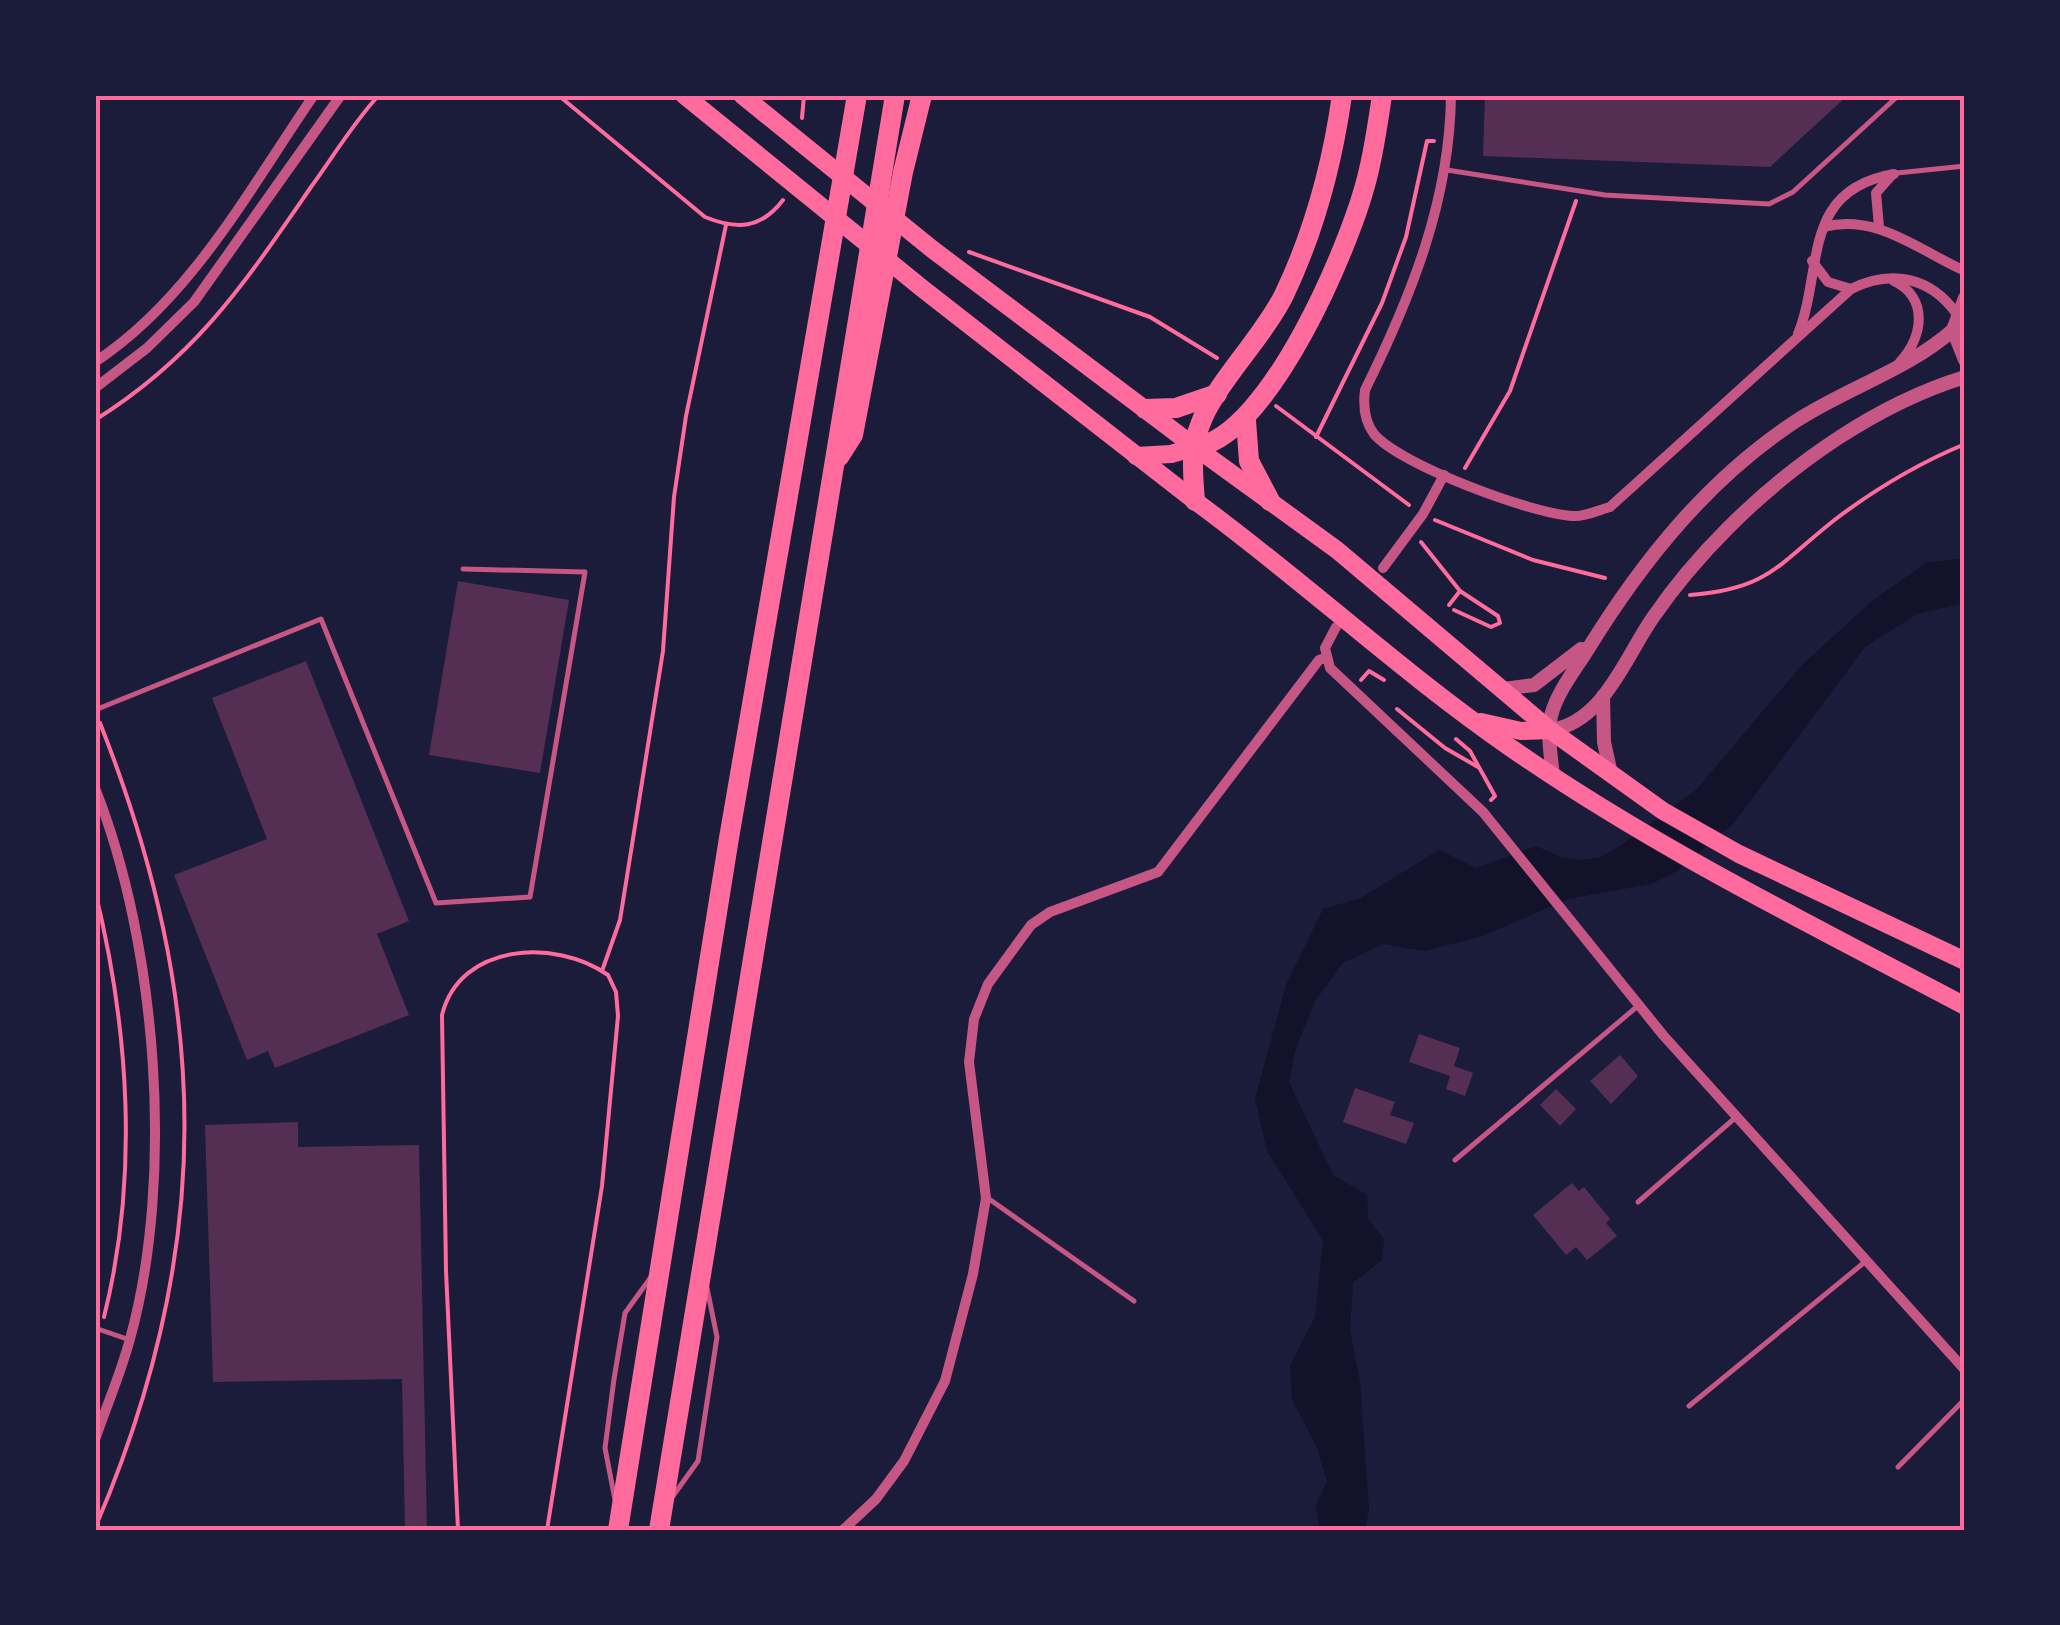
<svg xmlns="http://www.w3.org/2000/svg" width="2060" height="1625" font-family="'Varela Round',sans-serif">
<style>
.water{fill:#12122b}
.building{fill:#542f53}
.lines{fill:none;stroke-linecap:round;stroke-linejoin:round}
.path{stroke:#ff6b9d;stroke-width:4}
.service{stroke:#c65784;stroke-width:5}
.minor{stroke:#c65784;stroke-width:10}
.tertiary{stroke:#c65784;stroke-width:14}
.primary{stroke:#ff6b9d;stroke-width:18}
.trunk{stroke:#ff6b9d;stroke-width:18}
.motorway{stroke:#ff6b9d;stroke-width:20}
.neatline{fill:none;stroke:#ff6b9d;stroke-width:4}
</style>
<rect width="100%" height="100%" fill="#1b1b3a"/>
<path class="water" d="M1965 558V603L1917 614 1865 647 1734 823 1677 871 1651 884 1568 899 1483 936 1425 951 1383 944 1343 963 1315 1001 1296 1048 1289 1082 1333 1175 1367 1195 1368 1219 1384 1239 1382 1260 1353 1283 1350 1330 1360 1382 1369 1509 1365 1530H1319L1316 1505 1327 1482 1317 1447 1292 1400 1290 1366 1315 1317 1323 1240 1267 1151 1255 1099 1286 985 1323 909 1361 898 1439 850 1476 868 1536 846 1561 857 1582 860 1601 857 1620 846 1696 790 1801 666 1872 601 1926 563Z"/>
<g class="building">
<path d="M1485 95H1848L1770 167 1483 156Z"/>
<path d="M458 581 569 600 540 773 429 755Z"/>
<path d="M306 661 409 921 377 934 409 1015 275 1068 268 1051 247 1060 174 875 267 839 212 698Z"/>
<path d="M1419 1034 1460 1048 1454 1066 1473 1073 1465 1096 1446 1089 1450 1076 1409 1062Z"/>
<path d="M1620 1055 1638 1076 1611 1104 1590 1081Z"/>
<path d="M1355 1088 1395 1102 1390 1115 1414 1123 1406 1144 1343 1122Z"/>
<path d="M1556 1089 1576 1109 1560 1126 1540 1105Z"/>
<path d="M298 1122V1147L419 1145 427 1530H405L402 1379 213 1382 205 1125Z"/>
<path d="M1572 1183 1579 1191 1584 1187 1610 1219 1606 1223 1617 1236 1587 1260 1576 1247 1566 1255 1533 1215Z"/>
</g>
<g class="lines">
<g class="path">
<path d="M558 95 705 217C737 230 761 229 783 200"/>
<path d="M802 118 804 95"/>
<path d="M969 252 1150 317 1217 358"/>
<path d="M1276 406 1409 505"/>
<path d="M95 420C197 356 244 284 311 187 333 157 353 123 379 95"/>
<path d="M1316 437 1382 303 1406 237 1427 141H1434"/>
<path d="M1465 468 1510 391 1576 201"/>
<path d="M1435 520 1533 560 1605 578"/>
<path d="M1421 542 1460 591 1498 616 1500 623 1491 627 1454 610"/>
<path d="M1690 595C1770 589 1779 563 1837 518 1877 488 1919 463 1965 444"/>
<path d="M1449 605 1460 591"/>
<path d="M1361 680 1369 671 1384 680"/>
<path d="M1397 709 1445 748 1478 767"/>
<path d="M1456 739 1470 751 1495 796 1491 800"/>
<path d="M95 891C129 1029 139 1177 104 1317"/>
<path d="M602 971 620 920 663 651 674 497 686 416 726 225"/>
<path d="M95 1528C216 1248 211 1004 100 723"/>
<path d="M458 1530 446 1271 442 1015C460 943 555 938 608 975L616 992 618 1016 602 1186 547 1530"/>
</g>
<g class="service">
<path d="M1447 170 1605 195 1769 204 1793 192 1899 95"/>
<path d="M1897 173 1965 166"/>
<path d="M95 710 321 619 436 903 530 897 585 572 463 569"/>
<path d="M1455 1160 1639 1005"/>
<path d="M989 1199 1134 1301"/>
<path d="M1638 1202 1735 1118"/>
<path d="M95 1328 130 1340"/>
<path d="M1689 1406 1866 1261"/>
<path d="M1898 1467 1965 1399"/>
<path d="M673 1496 698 1461 717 1337 707 1288"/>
<path d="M615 1500 605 1448 614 1379 625 1313 651 1277"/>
</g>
<g class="minor">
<path d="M1451 95C1450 200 1411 297 1365 390 1363 406 1364 421 1374 434 1400 465 1532 514 1573 516 1585 517 1599 510 1610 507L1851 289C1891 269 1930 277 1956 313"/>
<path d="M1824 227C1876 213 1918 250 1965 271"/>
<path d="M1879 227 1876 193 1892 175"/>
<path d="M1812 261 1828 282 1851 289"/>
<path d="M1894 281C1929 298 1923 337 1900 362"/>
<path d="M1798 334C1824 270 1800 190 1894 174"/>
<path d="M95 362C191 299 250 188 314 95"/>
<path d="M95 388 147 348 194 302 341 95"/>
<path d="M1383 568 1423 514 1444 475"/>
<path d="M1336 627 1325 648 1330 668 1483 812 1663 1035 1965 1370"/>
<path d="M95 788C157 944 175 1177 130 1339 121 1373 106 1407 95 1440"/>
<path d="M843 1530 876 1499 904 1461 945 1381 973 1274 986 1198 969 1062 974 1019 988 984 1031 925 1050 912 1158 872 1319 660 1325 658"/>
</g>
<g class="tertiary">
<path d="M1965 298 1953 330 1965 360"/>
<path d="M1503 689 1534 685 1581 649"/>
<path d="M1603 696 1604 742 1611 774"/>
<path d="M1550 730C1604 723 1626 655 1654 616 1676 584 1701 555 1728 528 1793 463 1877 404 1965 377"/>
<path d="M1553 776C1551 756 1547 735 1551 716 1557 692 1575 670 1588 649 1643 560 1708 479 1796 421 1847 388 1909 369 1953 330"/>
</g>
<g class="primary">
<path d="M1195 447 1337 550 1550 730 1663 811 1739 854 1965 961"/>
<path d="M1195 501C1303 580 1401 672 1511 748 1653 847 1812 925 1965 1006"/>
<path d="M1481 722 1521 731 1550 730"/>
</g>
<g class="trunk">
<path d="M684 95 923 289 1195 501"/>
<path d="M742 95 932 249 1195 447"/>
<path d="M1136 456 1171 454 1195 447"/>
</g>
<g class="motorway">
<path d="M1145 409 1176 408 1217 394"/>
<path d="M1246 421 1249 461 1270 501"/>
<path d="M1195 447C1269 437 1350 246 1367 178 1374 151 1378 123 1382 95"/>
<path d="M839 457 853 435 903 172 922 95"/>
<path d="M1195 501C1193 476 1190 449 1200 425 1214 385 1262 339 1284 295 1315 230 1332 166 1342 95"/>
<path d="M618 1530 729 838 857 95"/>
<path d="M659 1530 895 95"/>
</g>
</g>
<rect width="2060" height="1625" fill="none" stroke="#1b1b3a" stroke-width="195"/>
<rect x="98" y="98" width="1864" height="1430" class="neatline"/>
</svg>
